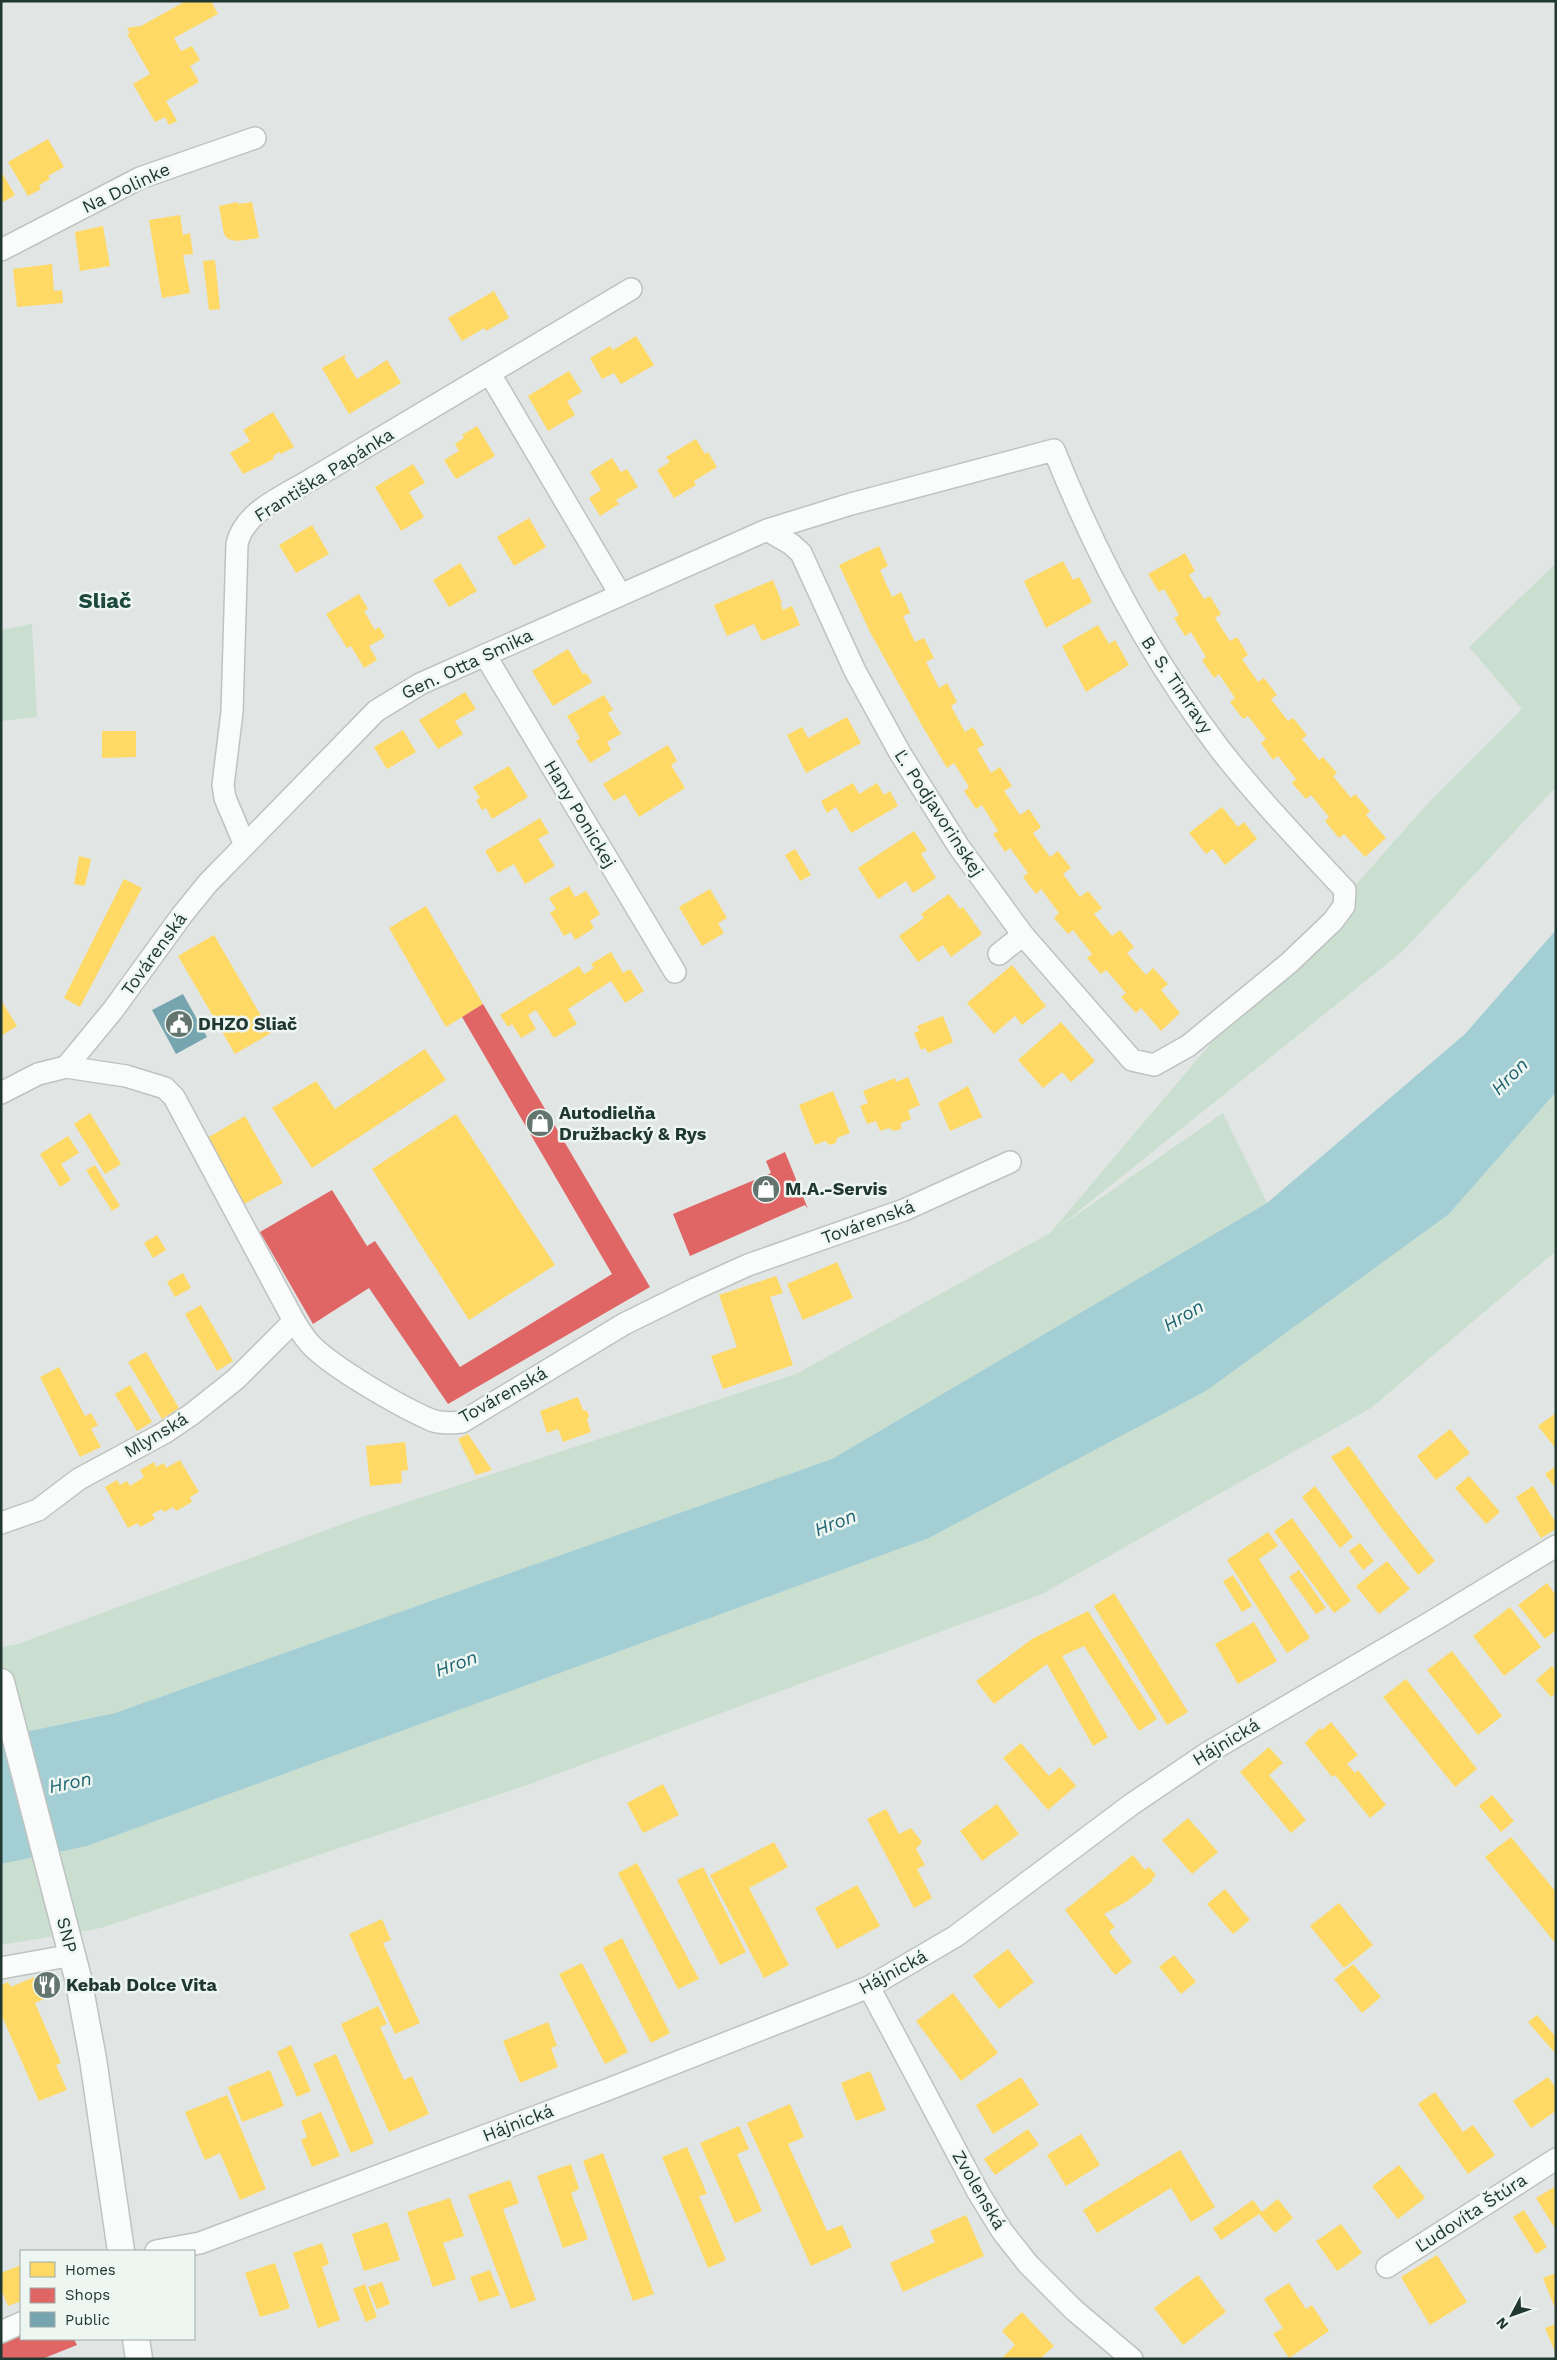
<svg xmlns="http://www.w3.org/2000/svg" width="1557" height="2360" font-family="'Work Sans',sans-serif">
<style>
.green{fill:#cadfd0}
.water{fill:#a2ced4}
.homes{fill:#ffd966}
.shops{fill:#e06666}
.public{fill:#76a5af}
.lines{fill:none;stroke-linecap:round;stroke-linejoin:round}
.minor-casing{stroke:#bec3c1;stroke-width:24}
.tertiary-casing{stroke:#bec3c1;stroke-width:29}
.minor{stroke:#fafbfb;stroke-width:21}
.tertiary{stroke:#fafbfb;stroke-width:26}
.labels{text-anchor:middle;stroke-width:5;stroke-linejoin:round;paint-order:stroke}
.street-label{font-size:18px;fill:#203831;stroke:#eef6f2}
.poi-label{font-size:18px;font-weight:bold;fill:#203831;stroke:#eef6f2;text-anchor:start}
.water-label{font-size:19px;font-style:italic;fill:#1d6471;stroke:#eef6f2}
.district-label{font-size:22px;font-weight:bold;fill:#1d493e;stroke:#eef6f2}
</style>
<rect width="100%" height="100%" fill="#e1e6e4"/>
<g class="green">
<path d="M1556 563V787L1403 951 1059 1227 1223 1113 1267 1203 832 1459 115 1713 1 1737V1647L18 1644 356 1519 796 1374 1050 1233 1256 990 1343 899 1431 800 1522 709 1469 647Z"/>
<path d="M32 624 37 717 1 721V630Z"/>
<path d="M1556 1092V1251L1371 1408 1042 1594 530 1784 101 1928 1 1945V1864L87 1846 929 1538 1206 1391 1449 1214Z"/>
</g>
<path class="water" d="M1556 930V1092L1449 1214 1206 1391 929 1538 87 1846 1 1864V1737L115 1713 832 1459 1267 1203 1465 1034Z"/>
<g class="homes">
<path d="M186 1H211L218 14 174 38 181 51 192 46 200 60 190 66 199 82 166 101 177 121 169 125 165 117 155 122 133 84 150 74 127 34 130 33 127 28 141 26Z"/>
<path d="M48 139 64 167 48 176 50 179 39 185 41 189 28 196 8 162Z"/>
<path d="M1 171 15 195 1 203Z"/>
<path d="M237 202 238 204 252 202 259 238 237 241 228 239 224 234 219 206Z"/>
<path d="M180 215 183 235 190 233 193 254 183 255 190 293 162 298 149 220Z"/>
<path d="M103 226 110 266 80 271 75 232Z"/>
<path d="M215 260 220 309 209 310 203 261Z"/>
<path d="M52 264 54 291 62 290 63 303 17 307 13 269Z"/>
<path d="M494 291 509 318 486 331 484 328 462 341 448 318Z"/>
<path d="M636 336 654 365 621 384 614 373 602 379 590 358 610 346 613 350Z"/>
<path d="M345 355 346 357 344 358 357 379 387 360 401 383 349 414 322 368Z"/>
<path d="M569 371 582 392 567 401 575 415 548 431 528 396Z"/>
<path d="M273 412 294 447 281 454 279 452 273 456 274 459 243 474 230 453 250 441 243 430Z"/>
<path d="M477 426 495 456 456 479 444 460 459 451 455 444 464 438 462 435Z"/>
<path d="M696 439 705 454 708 452 717 467 694 481 696 485 674 498 657 470 670 462 666 457Z"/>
<path d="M612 458 621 472 627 469 638 487 616 500 619 504 600 516 589 498 601 490 590 472Z"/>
<path d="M413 464 425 483 409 492 424 517 401 531 375 487Z"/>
<path d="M529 518 546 547 514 566 497 537Z"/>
<path d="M312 525 329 554 296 573 279 545Z"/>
<path d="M879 546 888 566 880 570 892 597 901 592 910 613 903 616 915 642 924 638 934 658 926 662 939 688 947 683 957 702 951 706 965 732 973 727 984 745 977 749 991 773 1000 767 1012 786 1004 791 1020 815 1029 809 1041 827 1033 833 1050 857 1058 851 1071 868 1063 874 1080 897 1088 891 1102 908 1094 914 1112 936 1120 930 1134 947 1127 953 1146 975 1153 968 1168 984 1161 990 1180 1013 1161 1031 1141 1008 1136 1013 1121 997 1126 993 1106 970 1101 974 1087 958 1092 954 1073 930 1068 934 1054 918 1059 913 1041 889 1036 894 1023 877 1028 873 1010 848 1005 852 993 834 998 831 982 805 976 809 964 791 969 787 954 763 947 768 920 722 870 632 839 565Z"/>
<path d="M1185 553 1195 571 1189 575 1204 599 1210 596 1221 614 1215 618 1230 641 1237 637 1248 655 1242 659 1258 682 1264 678 1277 695 1271 699 1288 721 1293 718 1307 735 1302 739 1319 760 1323 757 1337 773 1333 776 1351 798 1355 794 1370 811 1366 815 1386 838 1365 857 1344 834 1339 838 1325 821 1329 817 1311 795 1306 799 1292 783 1296 779 1278 756 1273 760 1261 743 1266 739 1248 716 1243 719 1230 702 1235 698 1219 674 1214 678 1202 660 1206 657 1191 632 1185 636 1174 618 1179 615 1164 589 1159 592 1148 574Z"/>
<path d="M1063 561 1073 580 1079 577 1092 602 1046 628 1024 581Z"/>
<path d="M460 563 477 591 449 607 433 580Z"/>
<path d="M773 580 782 603H780L783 610 792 606 800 625 762 641 754 624 727 636 714 605Z"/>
<path d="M359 594 368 609 364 611 375 630 379 627 385 637 369 646 377 660 364 668 351 646 347 648 326 614Z"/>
<path d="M1098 625 1109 644 1115 640 1129 665 1086 692 1062 646Z"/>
<path d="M568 649 583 674 586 673 592 682 553 706 532 671Z"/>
<path d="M465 692 476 709 455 721 463 734 438 749 419 720Z"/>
<path d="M604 695 613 710 608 713 621 734 607 742 611 750 590 763 576 741 580 738 567 716Z"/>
<path d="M847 717 861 743 806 773 787 735 802 727 808 738Z"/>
<path d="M403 730 416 752 387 769 374 747Z"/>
<path d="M102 731H136V757L102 758Z"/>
<path d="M668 745 677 761 671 765 685 788 639 817 625 794 614 801 603 784Z"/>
<path d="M509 766 528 797 492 819 486 808 482 810 476 800 480 798 473 787Z"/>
<path d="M853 783 859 794 877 783 884 795 890 791 898 806 851 833 836 807 827 813 821 801Z"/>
<path d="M1222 807 1238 827 1244 822 1257 839 1225 865 1213 849 1206 854 1189 833Z"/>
<path d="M540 818 549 833 538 839 555 866 525 884 514 864 498 873 485 851Z"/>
<path d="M914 831 927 850 921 854 936 878 913 893 906 881 878 899 858 868Z"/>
<path d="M795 849 811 875 800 881 785 855Z"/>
<path d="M79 856 91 859 85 886 74 884Z"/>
<path d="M124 879 142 888 80 1007 64 998Z"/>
<path d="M569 886 575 897 586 891 600 914 590 921 594 928 575 940 571 932 564 936 550 913 556 909 549 898Z"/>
<path d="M710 889 727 918 718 923 724 933 702 946 679 907Z"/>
<path d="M949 894 960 909 963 907 982 934 951 957 943 945 918 962 899 936 924 918 921 914Z"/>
<path d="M426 906 483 1004 446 1027 389 928Z"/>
<path d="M214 935 271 1033 235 1054 178 956Z"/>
<path d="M611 952 623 973 630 969 644 991 625 1003 611 981 568 1009 577 1024 554 1038 536 1010 528 1015 536 1029 521 1038 512 1024 508 1027 500 1015 579 966 584 974 594 968 591 964Z"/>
<path d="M1012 965 1046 1006 1022 1025 1015 1016 994 1034 967 1003Z"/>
<path d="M1 1000 17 1026 1 1036Z"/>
<path d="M943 1016 953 1042 928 1053 925 1048 921 1050 914 1033 919 1031 917 1026Z"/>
<path d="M1061 1022 1095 1061 1071 1082 1062 1072 1043 1088 1018 1060Z"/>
<path d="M425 1049 446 1080 312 1168 272 1108 316 1081 335 1109Z"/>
<path d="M908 1077 920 1105 908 1110 911 1119 901 1123V1129L894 1131 889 1128 880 1131 876 1121 867 1124 860 1106 868 1103 863 1091 895 1078 896 1082Z"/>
<path d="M968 1086 982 1117 950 1131 938 1103Z"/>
<path d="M833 1091 850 1133 837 1138 836 1143 830 1145 825 1141 815 1145 799 1105Z"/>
<path d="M90 1113 121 1164 105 1174 74 1124Z"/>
<path d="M456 1114 555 1265 469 1320 372 1169Z"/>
<path d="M245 1116 283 1183 244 1204 207 1138Z"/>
<path d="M68 1136 79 1153 61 1164 71 1180 60 1187 40 1154Z"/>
<path d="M95 1165 120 1206 112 1211 86 1170Z"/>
<path d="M157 1235 166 1250 153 1258 144 1243Z"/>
<path d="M837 1262 853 1298 803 1320 787 1284Z"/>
<path d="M183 1273 191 1288 175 1297 167 1282Z"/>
<path d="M776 1276 783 1293 770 1297 793 1365 723 1389 711 1356 737 1347 719 1295Z"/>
<path d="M201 1305 233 1361 217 1371 185 1314Z"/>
<path d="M146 1352 179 1408 162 1419 128 1362Z"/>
<path d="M59 1367 85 1416 91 1413 98 1425 91 1429 101 1447 80 1457 40 1377Z"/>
<path d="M130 1385 152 1422 137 1431 115 1394Z"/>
<path d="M578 1397 583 1410 587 1411 589 1416 587 1420 591 1432 563 1442 558 1429 547 1433 540 1411Z"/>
<path d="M1556 1413V1449L1538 1426Z"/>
<path d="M1450 1429 1470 1453 1436 1480 1417 1456Z"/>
<path d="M468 1434 492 1470 476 1475 458 1439Z"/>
<path d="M405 1442 408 1470 401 1471 402 1483 370 1486 366 1446Z"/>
<path d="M1349 1446 1394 1509 1435 1561 1418 1575 1377 1522 1331 1457Z"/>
<path d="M180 1460 199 1492 190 1497 192 1502 176 1511 173 1507 164 1512 162 1509 152 1514 155 1519 140 1527 138 1523 128 1528 105 1487 117 1480 120 1485 127 1481 130 1486 144 1477 140 1470 154 1462 156 1467 164 1463 166 1468Z"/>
<path d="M1556 1466V1489L1545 1474Z"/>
<path d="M1469 1476 1500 1512 1486 1524 1455 1488Z"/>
<path d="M1315 1486 1353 1537 1340 1548 1302 1497Z"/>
<path d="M1533 1486 1556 1523V1529L1541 1538 1516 1497Z"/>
<path d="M1292 1518 1351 1601 1334 1613 1274 1531Z"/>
<path d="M1268 1532 1278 1546 1259 1559 1310 1638 1287 1653 1227 1560Z"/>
<path d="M1360 1543 1374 1561 1363 1570 1349 1551Z"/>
<path d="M1387 1561 1410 1589 1379 1614 1356 1586Z"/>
<path d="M1299 1570 1326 1608 1316 1614 1289 1577Z"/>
<path d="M1233 1575 1252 1606 1242 1612 1223 1581Z"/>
<path d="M1547 1583 1556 1595V1630L1545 1639 1518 1605Z"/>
<path d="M1114 1593 1188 1712 1167 1725 1094 1606Z"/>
<path d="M1510 1607 1541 1647 1504 1676 1473 1636Z"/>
<path d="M1088 1611 1157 1719 1139 1731 1084 1646 1062 1656 1108 1737 1093 1746 1047 1664 994 1704 976 1681 1032 1639Z"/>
<path d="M1254 1622 1277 1661 1238 1684 1215 1644Z"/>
<path d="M1452 1651 1502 1716 1478 1735 1427 1670Z"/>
<path d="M1552 1666 1556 1670V1693L1551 1697 1536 1680Z"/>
<path d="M1406 1679 1477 1769 1455 1787 1383 1697Z"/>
<path d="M1331 1722 1358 1755 1347 1764 1355 1773 1358 1770 1386 1805 1370 1818 1335 1775 1332 1777 1305 1743 1320 1728 1322 1730Z"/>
<path d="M1021 1743 1049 1776 1060 1767 1076 1786 1048 1810 1003 1758Z"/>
<path d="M1269 1747 1283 1763 1269 1775 1306 1820 1291 1833 1240 1772Z"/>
<path d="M663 1784 679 1815 643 1833 627 1803Z"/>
<path d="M1492 1795 1514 1821 1501 1832 1479 1806Z"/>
<path d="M997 1804 1019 1834 982 1861 960 1831Z"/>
<path d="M886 1809 899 1834 911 1828 922 1842 916 1849 925 1865 917 1869 932 1898 914 1908 867 1819Z"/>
<path d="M1188 1818 1218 1852 1192 1874 1162 1840Z"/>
<path d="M1511 1837 1556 1892V1944L1485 1857Z"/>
<path d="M774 1842 788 1867 749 1888 789 1965 764 1978 710 1875Z"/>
<path d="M1133 1855 1145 1870 1149 1867 1156 1875 1152 1879 1153 1881 1126 1902 1104 1914 1115 1927 1109 1932 1132 1962 1115 1975 1065 1910Z"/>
<path d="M637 1863 699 1979 678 1989 618 1873Z"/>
<path d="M703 1867 746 1952 720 1965 677 1880Z"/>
<path d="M857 1885 880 1926 837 1949 815 1908Z"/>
<path d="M1225 1889 1250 1920 1233 1934 1207 1904Z"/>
<path d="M1339 1903 1373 1945 1344 1968 1310 1926Z"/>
<path d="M382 1919 391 1940 383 1943 420 2023 395 2034 349 1934Z"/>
<path d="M622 1938 670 2033 651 2043 603 1948Z"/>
<path d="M1008 1949 1034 1982 999 2009 973 1976Z"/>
<path d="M1174 1955 1196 1982 1181 1994 1159 1967Z"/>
<path d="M582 1963 628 2052 605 2064 559 1974Z"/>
<path d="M1353 1964 1381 1997 1362 2013 1334 1979Z"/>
<path d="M34 1977 44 1999 35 2003 61 2063 56 2065 67 2090 39 2101 1 2014V1985L8 1982 11 1987Z"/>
<path d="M953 1993 998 2053 961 2081 916 2021Z"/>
<path d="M378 2006 387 2024 380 2027 404 2080 412 2076 429 2114 389 2132 341 2024Z"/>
<path d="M1537 2015 1556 2037V2054L1528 2022Z"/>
<path d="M548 2022 557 2046 551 2048 558 2067 520 2083 503 2041Z"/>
<path d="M291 2045 311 2091 297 2097 277 2052Z"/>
<path d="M336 2054 374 2143 351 2153 313 2064Z"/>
<path d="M270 2070 284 2106 242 2122 228 2087Z"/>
<path d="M870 2071 886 2110 856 2121 841 2083Z"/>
<path d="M1021 2077 1039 2105 993 2134 976 2105Z"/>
<path d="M1548 2077 1556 2088V2111L1531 2128 1513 2101Z"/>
<path d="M1435 2092 1463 2132 1473 2125 1495 2155 1468 2174 1418 2104Z"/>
<path d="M227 2095 266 2189 240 2200 220 2153 205 2160 185 2112Z"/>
<path d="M790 2104 804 2137 788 2144 827 2231 842 2225 852 2247 811 2266 747 2123Z"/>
<path d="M321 2112 340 2156 312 2167 301 2140 307 2137 301 2121Z"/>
<path d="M739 2126 749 2149 737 2154 762 2211 735 2223 700 2143Z"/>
<path d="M1028 2129 1039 2145 995 2175 984 2159Z"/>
<path d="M1081 2134 1100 2165 1066 2186 1047 2155Z"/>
<path d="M687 2147 707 2194 699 2196 726 2260 708 2268 662 2157Z"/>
<path d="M1180 2150 1215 2207 1191 2222 1171 2188 1097 2233 1083 2210Z"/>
<path d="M603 2153 654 2294 633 2301 583 2161Z"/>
<path d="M571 2164 579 2189 571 2193 588 2239 563 2248 537 2176Z"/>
<path d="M1399 2165 1425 2198 1398 2219 1372 2186Z"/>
<path d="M510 2180 519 2203 503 2209 536 2300 511 2309 468 2195Z"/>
<path d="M1556 2186V2230L1536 2198Z"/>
<path d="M450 2198 464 2236 443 2243 456 2279 433 2287 407 2212Z"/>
<path d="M1278 2199 1293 2218 1275 2233 1259 2214Z"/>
<path d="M1253 2200 1262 2212 1221 2240 1213 2228Z"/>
<path d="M1524 2210 1547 2247 1536 2254 1513 2217Z"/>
<path d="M966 2215 984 2256 903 2292 890 2263 935 2242 930 2231Z"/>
<path d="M387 2222 400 2260 364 2271 352 2234Z"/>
<path d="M1341 2224 1362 2253 1337 2271 1316 2241Z"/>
<path d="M322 2243 329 2264 322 2267 340 2320 318 2328 293 2253Z"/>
<path d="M1437 2255 1467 2302 1430 2325 1401 2277Z"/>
<path d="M275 2263 290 2308 260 2317 245 2273Z"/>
<path d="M21 2265V2301L8 2306 1 2289V2273Z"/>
<path d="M490 2270 500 2295 479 2302 470 2277Z"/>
<path d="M1556 2273V2311L1543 2278Z"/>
<path d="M1198 2275 1226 2312 1183 2345 1154 2308Z"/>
<path d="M382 2282 390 2304 377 2309 368 2287Z"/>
<path d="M1289 2283 1306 2309 1312 2305 1329 2331 1289 2358 1273 2334 1283 2328 1264 2299Z"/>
<path d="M365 2284 377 2317 366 2322 353 2289Z"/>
<path d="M1022 2312 1054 2346 1040 2359H1001L1015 2345 1002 2331Z"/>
<path d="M1556 2324V2354L1545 2328Z"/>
</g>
<g class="shops">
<path d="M483 1004 650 1287 448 1404 369 1288 313 1324 260 1232 332 1190 367 1246 375 1241 460 1367 612 1274 462 1017Z"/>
<path d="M785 1152 808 1209 805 1205 690 1256 673 1214 771 1173 766 1161Z"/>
<path d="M21 2336V2339H74L77 2345 42 2359H1V2344Z"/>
</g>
<path class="public" d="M183 994 207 1037 176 1054 152 1010Z"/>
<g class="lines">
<defs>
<g id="minor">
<path d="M1 250 140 178 255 138"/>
<path d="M490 374 620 594"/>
<path d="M485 655 675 972"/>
<path d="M244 843 225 798 223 785 232 712 237 544C244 511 286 495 312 479L631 289"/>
<path d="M999 954 1023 935"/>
<path d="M66 1067 113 1010 182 915 208 883 376 711 420 684 767 530 851 504 1054 450C1096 555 1150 657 1219 748 1258 798 1302 844 1345 890L1344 906 1333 921 1289 963 1188 1046 1154 1065 1132 1060 1023 935 959 847 900 753 855 671 801 553 791 544 767 530"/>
<path d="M1 1093 38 1074 66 1067 126 1076 165 1088 174 1097 294 1321C299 1329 305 1339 312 1346 334 1368 399 1406 429 1419 439 1424 451 1423 462 1422L624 1324 695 1289 748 1265 904 1210 1010 1162"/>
<path d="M1 1523 38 1510 79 1479 164 1433 192 1414 236 1379 294 1321"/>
<path d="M1 1968 73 1955"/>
<path d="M869 1987 978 2192 1002 2231 1028 2264 1074 2310 1132 2359"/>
<path d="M156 2251 200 2243 609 2089 869 1987 956 1936 1132 1804 1209 1752 1431 1622 1556 1546"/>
<path d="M1387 2267 1556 2159"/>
<path d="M1 2332 21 2323"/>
</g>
<g id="tertiary">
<path d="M1 1682 78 1978 93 2059 121 2251"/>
<path d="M136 2339 139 2359"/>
</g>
</defs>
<use href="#minor" class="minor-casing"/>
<use href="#tertiary" class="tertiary-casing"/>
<use href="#minor" class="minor"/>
<use href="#tertiary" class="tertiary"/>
</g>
<defs>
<symbol id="civic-disc" viewBox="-11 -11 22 22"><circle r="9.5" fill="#647570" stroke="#eef6f2"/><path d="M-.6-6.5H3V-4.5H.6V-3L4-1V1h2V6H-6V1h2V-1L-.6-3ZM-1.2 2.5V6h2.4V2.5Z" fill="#fff"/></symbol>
<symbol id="shop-disc" viewBox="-11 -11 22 22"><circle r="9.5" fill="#647570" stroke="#eef6f2"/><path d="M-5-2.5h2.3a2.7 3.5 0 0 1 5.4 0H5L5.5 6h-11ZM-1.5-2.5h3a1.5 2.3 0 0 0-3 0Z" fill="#fff"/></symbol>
<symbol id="restaurant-disc" viewBox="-11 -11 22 22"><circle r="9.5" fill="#647570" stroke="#eef6f2"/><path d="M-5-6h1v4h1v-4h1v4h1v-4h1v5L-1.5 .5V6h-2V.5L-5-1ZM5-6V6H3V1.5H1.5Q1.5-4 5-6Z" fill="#fff"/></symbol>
</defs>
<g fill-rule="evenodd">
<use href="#civic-disc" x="163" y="1008" width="32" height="32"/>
<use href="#shop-disc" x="524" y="1107" width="32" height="32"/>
<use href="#shop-disc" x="750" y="1173" width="32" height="32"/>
<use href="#restaurant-disc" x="31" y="1969" width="32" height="32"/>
</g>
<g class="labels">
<g class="street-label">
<text transform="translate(126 188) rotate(-25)" y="6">Na Dolinke</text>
<text transform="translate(324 475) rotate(-32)" y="6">Františka Papánka</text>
<text transform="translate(467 664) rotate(-25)" y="6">Gen. Otta Smika</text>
<text transform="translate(1177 685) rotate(56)" y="6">B. S. Timravy</text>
<text transform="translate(939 813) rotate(57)" y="6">Ľ. Podjavorinskej</text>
<text transform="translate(580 814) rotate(59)" y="6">Hany Ponickej</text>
<text transform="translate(154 954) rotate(-54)" y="6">Továrenská</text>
<text transform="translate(868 1222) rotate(-20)" y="6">Továrenská</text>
<text transform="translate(503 1395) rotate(-29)" y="6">Továrenská</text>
<text transform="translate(156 1435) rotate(-31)" y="6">Mlynská</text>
<text transform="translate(1226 1742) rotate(-31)" y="6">Hájnická</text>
<text transform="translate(67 1935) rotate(76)" y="6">SNP</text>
<text transform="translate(893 1972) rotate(-28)" y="6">Hájnická</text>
<text transform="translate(518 2123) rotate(-21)" y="6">Hájnická</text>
<text transform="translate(979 2190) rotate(60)" y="6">Zvolenská</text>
<text transform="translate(1471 2213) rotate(-33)" y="6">Ľudovíta Štúra</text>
</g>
<g class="poi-label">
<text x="198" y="1030">DHZO Sliač</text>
<text x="559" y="1119">Autodielňa<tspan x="559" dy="21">Družbacký &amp; Rys</tspan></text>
<text x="785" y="1195">M.A.-Servis</text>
<text x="66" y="1991">Kebab Dolce Vita</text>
</g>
<g class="water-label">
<text transform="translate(1509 1076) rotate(-45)" y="7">Hron</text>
<text transform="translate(1183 1315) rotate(-31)" y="7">Hron</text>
<text transform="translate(835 1522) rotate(-22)" y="7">Hron</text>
<text transform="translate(456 1663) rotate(-20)" y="7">Hron</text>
<text transform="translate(70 1782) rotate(-12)" y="7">Hron</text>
</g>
<g class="district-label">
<text x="105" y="608">Sliač</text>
</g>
</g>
<rect width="1557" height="2360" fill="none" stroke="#203831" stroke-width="5"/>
<rect x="20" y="2250" width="175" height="90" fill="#eef6f2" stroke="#9caaa5"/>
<rect x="30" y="2262" width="25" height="15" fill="#ffd966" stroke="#9caaa5"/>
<text x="65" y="2275" font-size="15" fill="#203831">Homes</text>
<rect x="30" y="2288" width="25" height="15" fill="#e06666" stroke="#9caaa5"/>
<text x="65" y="2300" font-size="15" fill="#203831">Shops</text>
<rect x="30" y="2312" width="25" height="15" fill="#76a5af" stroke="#9caaa5"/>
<text x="65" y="2325" font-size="15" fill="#203831">Public</text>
<g transform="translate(1512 2315) rotate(229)" stroke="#eef6f2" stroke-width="4" paint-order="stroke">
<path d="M0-4L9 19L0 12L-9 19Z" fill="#203831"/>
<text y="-8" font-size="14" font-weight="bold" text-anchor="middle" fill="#203831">N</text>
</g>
</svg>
